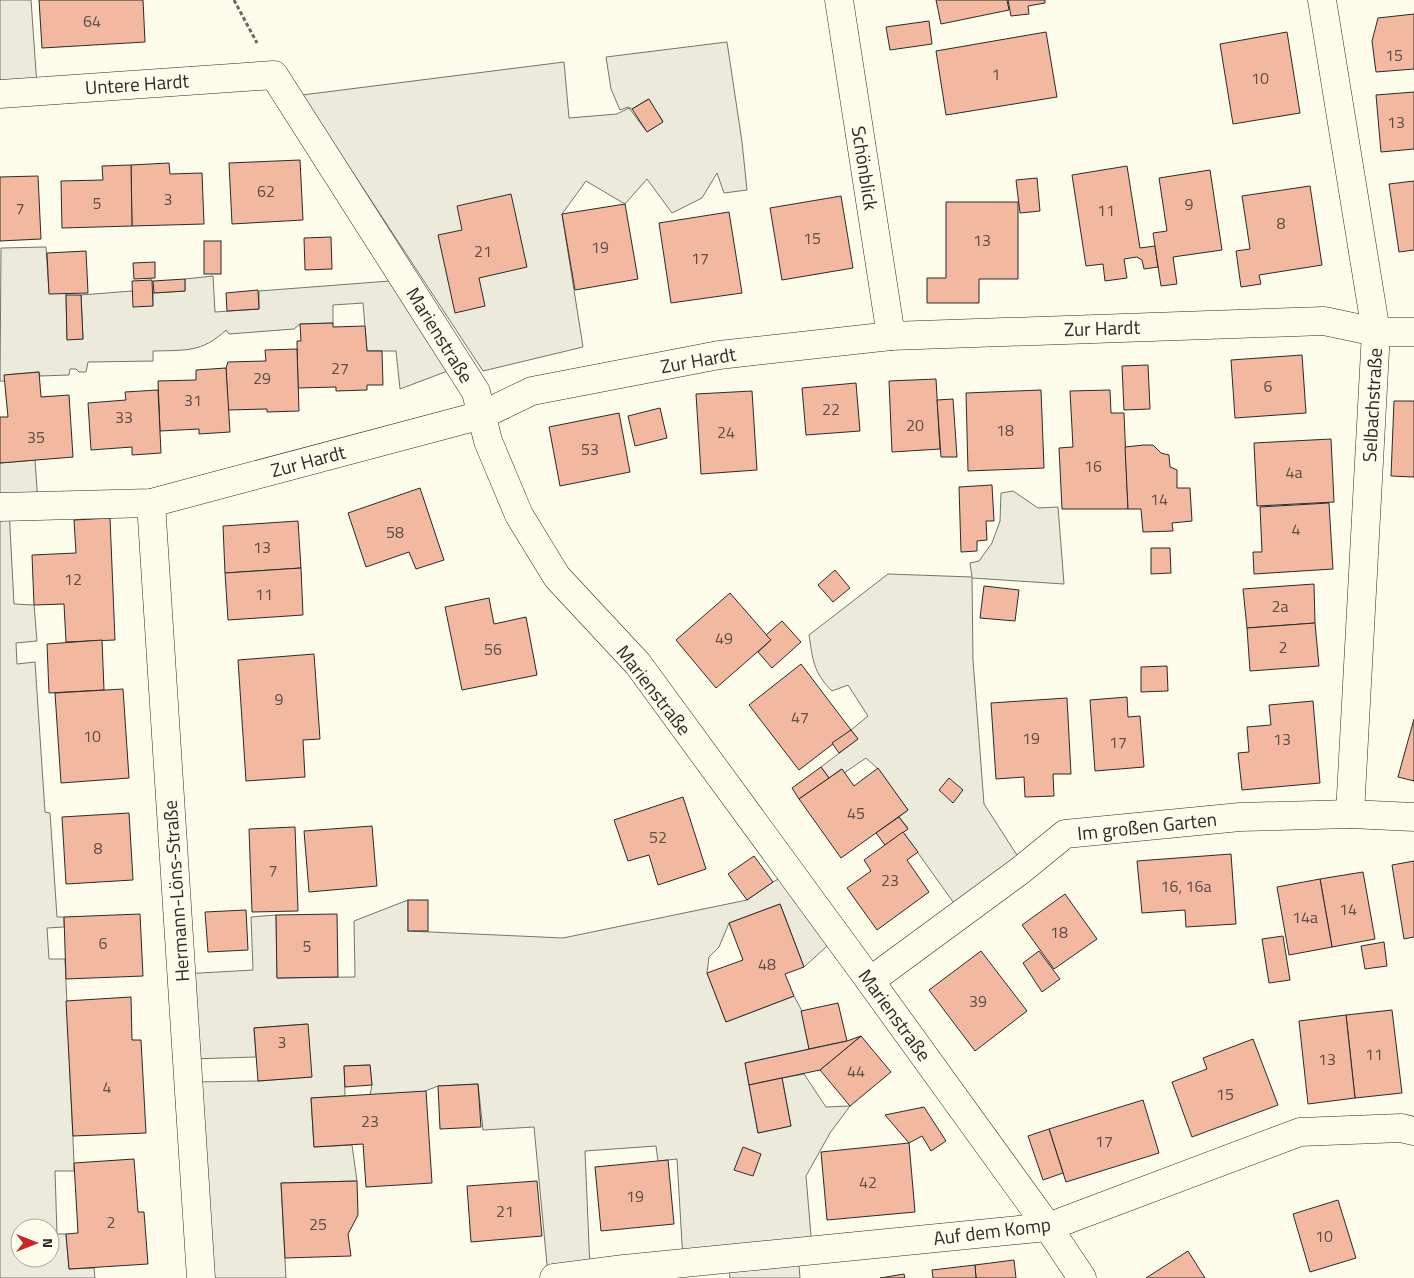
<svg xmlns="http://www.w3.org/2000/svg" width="1414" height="1278" font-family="'Titillium Web',sans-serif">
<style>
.green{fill:#ecebdb;stroke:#74746e;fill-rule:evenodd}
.building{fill:#f2b8a0;stroke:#2b2b2b}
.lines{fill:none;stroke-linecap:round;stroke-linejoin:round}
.minor-casing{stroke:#2b2b2b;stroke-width:29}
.path{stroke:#6a6964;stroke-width:3;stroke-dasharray:4 2.5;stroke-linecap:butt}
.minor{stroke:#fdfbea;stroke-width:28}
.labels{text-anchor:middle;stroke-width:4;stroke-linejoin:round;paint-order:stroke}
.number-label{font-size:16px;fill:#5d4e48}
.street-label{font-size:19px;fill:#2b2b2b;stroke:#fdfbea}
</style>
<rect width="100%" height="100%" fill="#fdfbea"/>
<g class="green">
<path d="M0 0H31L37 86 0 89Z"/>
<path d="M727 42 742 142 747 190 724 193 717 173 702 198 672 213 647 179 625 204 586 181 562 214 583 347 483 371 302 95 564 62 569 118 617 114 629 108 647 132 663 121 648 99 632 109 628 107 620 110 611 89 606 57Z"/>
<path d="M46 247 49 293H66L67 339H83L81 295 132 291 153 306V293L185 291V279L213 276 215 312 259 309V291L403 280 458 367 400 389 396 351H367L363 303 333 305V323L300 324 294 329 229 334 226 330C202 353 184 350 153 351V361L88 362 86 372H79L76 369H70L69 375 40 376 39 372 5 375V381H0L1 248Z"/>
<path d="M35 460 38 503 0 504V463Z"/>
<path d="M1013 491 1038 508 1058 507 1064 584 972 578 973 660 984 804 1024 866 961 913 903 832 908 828 899 817 908 810 877 768 866 758 844 773 841 769 829 778 821 767 858 739 851 730 868 716 848 685 832 691C813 672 813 660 809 635L888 574 972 577 970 563 979 561 992 543 1000 521 1001 493Z"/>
<path d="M0 509H9L14 604 34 605 37 641 16 643 17 664 35 662 45 812 50 813 57 917H64V927L47 928 49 959H65L74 1163V1171H55L57 1234H66L69 1269 94 1268 95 1278H0ZM20 1228H50V1258H20Z"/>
<path d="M789 873 836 938 804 967 780 904 729 923 719 947 709 957 707 973 726 1022 794 996 802 1011 809 1049 745 1063 758 1133 791 1126 782 1078 804 1074 826 1107 850 1106 830 1133 806 1176 812 1248 683 1260 677 1159 658 1161 656 1146 585 1151 590 1269 548 1275 534 1127 483 1130 478 1084 438 1086 423 1092 370 1095 372 1085 370 1065 344 1066 345 1096 311 1098 314 1147 352 1145 357 1181 281 1183 286 1278H207L192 1082 258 1081 311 1077 307 1024 254 1028 256 1057 190 1059 183 974 253 970 251 917 276 915 277 978 355 977 354 921 408 900V931L563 938 747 900 773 882Z"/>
<path d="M798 1253 800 1278H730L728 1260Z"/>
</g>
<g class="building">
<path d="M39 0H143L145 42 42 48Z"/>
<path d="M936 0H1007L1009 10 941 24Z"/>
<path d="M1008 0H1045V3L1028 6 1029 14 1011 16Z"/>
<path d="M1414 14V69L1376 72 1372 41 1378 18Z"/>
<path d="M929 21 932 44 890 50 886 27Z"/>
<path d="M1046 32 1057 97 946 115 936 51Z"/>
<path d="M1287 32 1300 113 1233 124 1220 44Z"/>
<path d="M1414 92V149L1381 152 1376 95Z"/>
<path d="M649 99 663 122 647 132 632 109Z"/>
<path d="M300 160 303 220 232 224 229 163Z"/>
<path d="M169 163 170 174 202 173 204 224 132 226 131 165Z"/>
<path d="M131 165 132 226 62 228 61 181 103 180 102 166Z"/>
<path d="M1127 166 1140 248 1155 246 1158 267 1144 269 1142 260 1137 257 1124 259 1127 278 1105 281 1103 264 1086 266 1072 175Z"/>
<path d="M1210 170 1222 250 1173 257 1177 284 1161 286 1153 233 1167 231 1159 178Z"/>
<path d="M38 176 41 239 0 241V177Z"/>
<path d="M1037 178 1040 211 1020 213 1016 180Z"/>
<path d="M1414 181V250L1399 252 1389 184Z"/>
<path d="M1310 186 1322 265 1259 275 1261 284 1241 287 1236 251 1250 249 1242 196Z"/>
<path d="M511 194 527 267 479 278 485 306 455 313 438 235 462 230 457 206Z"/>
<path d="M841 196 853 268 782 280 770 208Z"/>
<path d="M946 202H1018V279H979V303H927V278H946Z"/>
<path d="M625 204 638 279 575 290 562 214Z"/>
<path d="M729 212 742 293 671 303 659 223Z"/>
<path d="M331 237 332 269 305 270 304 238Z"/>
<rect x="204" y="241" width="17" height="33"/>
<path d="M86 251 88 293 49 294 47 253Z"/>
<path d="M155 262V278L134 279 133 263Z"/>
<path d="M185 279V291L154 293 153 281Z"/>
<path d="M152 280 153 306 133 307 132 281Z"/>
<path d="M258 290 259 309 227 311 226 293Z"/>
<path d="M66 295H81L83 339 67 340Z"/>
<path d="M333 323V327L365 326 367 351H382L383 385H367V390L336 391V387L298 388 297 341H301L300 324Z"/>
<path d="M297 349 299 411 267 412V409L228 410 226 368 228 362 266 361 265 350Z"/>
<path d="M1302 355 1306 413 1235 418 1231 360Z"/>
<path d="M1148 365 1150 409 1124 410 1122 366Z"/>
<path d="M226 368 230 432 199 434V429L160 431 158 381 196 380V370Z"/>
<path d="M39 372 41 397 69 395 73 457 0 463V417H8L4 375Z"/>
<path d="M936 379 940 449 892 452 889 381Z"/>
<path d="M856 383 860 431 806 435 802 388Z"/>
<path d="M158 390 161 453 132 455V447L91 450 88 403 126 400 125 392Z"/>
<path d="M1041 390 1044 468 968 471 966 393Z"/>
<path d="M1110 390 1111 413H1124L1128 509H1062L1059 448 1073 447 1070 391Z"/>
<path d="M752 391 757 470 701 474 696 394Z"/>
<path d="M953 399 957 457H941L937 400Z"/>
<path d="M1394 401H1414V477L1391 476Z"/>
<path d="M660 408 667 438 635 446 628 416Z"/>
<path d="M619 413 630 472 560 486 549 427Z"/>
<path d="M1331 439 1334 502 1257 506 1254 443Z"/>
<path d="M1144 445H1153L1161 453 1169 455 1170 467 1177 470V488H1190L1192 521 1172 523 1173 531 1143 532 1141 509H1128L1125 447Z"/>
<path d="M992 485 994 521H986L987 540 977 541V551L961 552 959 487Z"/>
<path d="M420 488 444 560 416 569 409 552 366 567 348 513Z"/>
<path d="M1329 503 1333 569 1254 574 1253 552H1262L1260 507Z"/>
<path d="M110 518 115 640 66 642 64 604 34 605 32 555 76 553 74 520Z"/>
<path d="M298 521 301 568 225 573 223 526Z"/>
<path d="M1151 548H1170L1171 573 1151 574Z"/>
<path d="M301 568 303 615 228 620 225 573Z"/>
<path d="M835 570 850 588 833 602 818 585Z"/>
<path d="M1314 584 1315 623 1247 628 1243 589Z"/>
<path d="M984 586 1019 590 1015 621 980 618Z"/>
<path d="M730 593 771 640 716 688 676 640Z"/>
<path d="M489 598 494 624 526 617 537 675 462 690 445 607Z"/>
<path d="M782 621 801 642 772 668 758 652 771 640 766 635Z"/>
<path d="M1315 623 1319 666 1250 671 1247 628Z"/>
<path d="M102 640 104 690 49 693 47 644Z"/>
<path d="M314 654 320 739 303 740 305 777 246 781 238 660Z"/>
<path d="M801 664 851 730 799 770 749 705Z"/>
<path d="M1167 666 1168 691 1141 692V667Z"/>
<path d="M123 689 129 778 61 783 55 693Z"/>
<path d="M1127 697 1128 717 1140 716 1144 767 1095 771 1090 700Z"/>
<path d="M1067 698 1071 774H1053L1054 796 1025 797 1024 777 996 779 991 703Z"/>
<path d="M1313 701 1320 783 1242 790 1238 753 1249 752 1247 727 1271 725 1269 705Z"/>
<path d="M1414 719V781L1398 777Z"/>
<path d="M851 730 858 739 839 753 832 743Z"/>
<path d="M821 767 829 778 799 799 792 788Z"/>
<path d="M878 768 908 810 841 858 799 799 842 769 854 786Z"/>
<path d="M949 778 963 790 953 803 939 790Z"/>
<path d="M683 797 706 869 658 885 649 855 628 861 614 820Z"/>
<path d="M129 813 133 880 66 884 62 817Z"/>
<path d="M899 817 908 829 885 845 876 833Z"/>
<path d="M372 826 377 886 309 892 304 831Z"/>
<path d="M295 827 298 911 252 912 249 829Z"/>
<path d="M903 832 918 852 907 860 929 892 877 930 847 888 871 871 864 860Z"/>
<path d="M1231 854 1236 924 1186 927 1185 910 1142 913 1137 861Z"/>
<path d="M754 856 773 882 747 900 728 874Z"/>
<path d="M1414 861V937L1404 939 1392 865Z"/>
<path d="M1363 872 1375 939 1332 947 1320 879Z"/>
<path d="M1320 879 1332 947 1289 955 1277 887Z"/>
<path d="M1065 894 1097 939 1054 969 1022 925Z"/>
<rect x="408" y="900" width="20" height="31"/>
<path d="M780 904 804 967 785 974 794 996 726 1022 707 973 743 960 729 923Z"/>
<path d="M246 910 248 950 208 952 205 912Z"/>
<path d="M140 914 143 976 66 979 64 917Z"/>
<path d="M337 914 338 977 277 978 276 915Z"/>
<path d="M1283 936 1290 980 1269 983 1262 939Z"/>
<path d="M1384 942 1387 966 1365 969 1361 946Z"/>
<path d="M981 951 1027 1011 975 1051 929 990Z"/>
<path d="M1039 951 1060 979 1042 992 1023 963Z"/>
<path d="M131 997 132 1040H141L146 1133 73 1136 66 1001Z"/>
<path d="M838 1003 847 1041 809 1049 801 1011Z"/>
<path d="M1392 1010 1402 1093 1355 1098 1346 1015Z"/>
<path d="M1346 1015 1355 1098 1308 1104 1299 1021Z"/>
<path d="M308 1024 312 1077 258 1081 254 1028Z"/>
<path d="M861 1036 891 1072 850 1106 820 1070Z"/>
<path d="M861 1036 820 1070 749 1085 745 1063 847 1041Z"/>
<path d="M1253 1039 1278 1105 1192 1137 1172 1082 1207 1069 1203 1058Z"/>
<path d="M370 1065 372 1085 345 1087 344 1066Z"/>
<path d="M782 1078 791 1126 758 1133 749 1085Z"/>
<path d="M478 1084 481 1127 440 1129 438 1086Z"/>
<path d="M426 1091 432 1183 366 1187 363 1144 314 1147 311 1098Z"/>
<path d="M1143 1100 1159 1153 1066 1182 1049 1129Z"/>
<path d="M924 1107 946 1141 931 1151 922 1136 909 1143 885 1115Z"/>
<path d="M1049 1129 1063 1173 1043 1180 1028 1136Z"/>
<path d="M909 1143 915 1212 827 1220 821 1152Z"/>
<path d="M743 1147 761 1154 753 1176 734 1170Z"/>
<path d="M134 1159 138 1212H144L148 1264 69 1269 66 1234 78 1233 74 1163Z"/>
<path d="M668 1160 674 1224 601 1231 595 1167Z"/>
<path d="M357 1181 358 1215 348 1234 351 1256 285 1258 281 1183Z"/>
<path d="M537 1181 542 1236 471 1242 467 1186Z"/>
<path d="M1338 1200 1356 1258 1310 1272 1293 1214Z"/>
<path d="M1188 1251 1205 1278H1146Z"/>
<path d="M1014 1260 1016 1278H976L975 1265Z"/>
<path d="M975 1265 976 1278H933L932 1270Z"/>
<path d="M904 1274 905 1278H880Z"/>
</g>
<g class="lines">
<defs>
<g id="minor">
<path d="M839 0 891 336"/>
<path d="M1322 0 1376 332 1350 814"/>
<path d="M0 94 274 75 476 392 488 441 519 515 557 577 638 664 870 981 1048 1227 1082 1278"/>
<path d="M151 503 201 1278"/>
<path d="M0 507 151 503 482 415 532 391 719 355 891 336 1324 321 1376 332H1414"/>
<path d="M870 981 1021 870 1065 834 1240 817 1350 814 1414 817"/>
<path d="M554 1278 624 1269 1048 1227 1300 1132 1401 1128 1414 1131"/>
</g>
</defs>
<use href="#minor" class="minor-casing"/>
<path class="path" d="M234 0 257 43"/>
<use href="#minor" class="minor"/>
</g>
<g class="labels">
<g class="number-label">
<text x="92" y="27">64</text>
<text x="1394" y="61">15</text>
<text x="996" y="80">1</text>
<text x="1260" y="84">10</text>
<text x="1396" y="128">13</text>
<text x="266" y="197">62</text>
<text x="168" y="205">3</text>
<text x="97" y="209">5</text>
<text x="1189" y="210">9</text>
<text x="20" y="214">7</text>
<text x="1106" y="216">11</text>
<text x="1281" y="229">8</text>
<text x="812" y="244">15</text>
<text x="982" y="246">13</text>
<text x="600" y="253">19</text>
<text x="483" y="257">21</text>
<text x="700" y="264">17</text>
<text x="340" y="374">27</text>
<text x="262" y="384">29</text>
<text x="1268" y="392">6</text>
<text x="193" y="406">31</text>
<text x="831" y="415">22</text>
<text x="124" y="423">33</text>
<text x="915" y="431">20</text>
<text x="1005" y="436">18</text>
<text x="726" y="438">24</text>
<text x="36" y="443">35</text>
<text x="590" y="455">53</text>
<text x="1093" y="472">16</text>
<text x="1294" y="478">4a</text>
<text x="1159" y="505">14</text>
<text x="1296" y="535">4</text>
<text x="395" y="538">58</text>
<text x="262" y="553">13</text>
<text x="73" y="585">12</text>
<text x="264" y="600">11</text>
<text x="1280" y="612">2a</text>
<text x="724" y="644">49</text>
<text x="1283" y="653">2</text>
<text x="493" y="655">56</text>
<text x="279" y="705">9</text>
<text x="800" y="723">47</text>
<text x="92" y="742">10</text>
<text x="1031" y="744">19</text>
<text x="1282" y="745">13</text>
<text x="1118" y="748">17</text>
<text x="856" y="819">45</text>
<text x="658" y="843">52</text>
<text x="98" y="854">8</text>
<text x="273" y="876">7</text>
<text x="890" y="886">23</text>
<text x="1186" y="892">16, 16a</text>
<text x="1348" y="915">14</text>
<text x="1305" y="923">14a</text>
<text x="1059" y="938">18</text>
<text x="103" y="949">6</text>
<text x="307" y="952">5</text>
<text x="767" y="970">48</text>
<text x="978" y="1007">39</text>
<text x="282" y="1048">3</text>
<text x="1374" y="1060">11</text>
<text x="1327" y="1065">13</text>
<text x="856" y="1077">44</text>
<text x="107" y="1093">4</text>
<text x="1225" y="1100">15</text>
<text x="370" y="1127">23</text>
<text x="1104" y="1147">17</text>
<text x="868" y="1188">42</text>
<text x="635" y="1202">19</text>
<text x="505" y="1217">21</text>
<text x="111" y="1228">2</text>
<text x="318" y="1230">25</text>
<text x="1324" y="1242">10</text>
</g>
<g class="street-label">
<text transform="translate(137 84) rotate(-4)" y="7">Untere Hardt</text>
<text transform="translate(865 168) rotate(81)" y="7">Schönblick</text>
<text transform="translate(1102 328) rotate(-2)" y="7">Zur Hardt</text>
<text transform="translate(440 335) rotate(58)" y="7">Marienstraße</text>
<text transform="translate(698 360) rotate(-10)" y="7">Zur Hardt</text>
<text transform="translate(1372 405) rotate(-87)" y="7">Selbachstraße</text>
<text transform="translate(308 461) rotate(-15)" y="7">Zur Hardt</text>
<text transform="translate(654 690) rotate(52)" y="7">Marienstraße</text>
<text transform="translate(1147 826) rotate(-6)" y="7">Im großen Garten</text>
<text transform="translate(176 891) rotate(-94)" y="7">Hermann-Löns-Straße</text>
<text transform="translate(895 1015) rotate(54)" y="7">Marienstraße</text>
<text transform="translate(992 1231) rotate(-7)" y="7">Auf dem Komp</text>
</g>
</g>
<g transform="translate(35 1243) rotate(90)"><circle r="24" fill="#fdfbea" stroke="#a9a89e"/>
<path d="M0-4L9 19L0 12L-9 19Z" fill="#c62828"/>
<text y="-8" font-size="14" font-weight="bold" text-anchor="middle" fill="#2b2b2b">N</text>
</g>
</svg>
